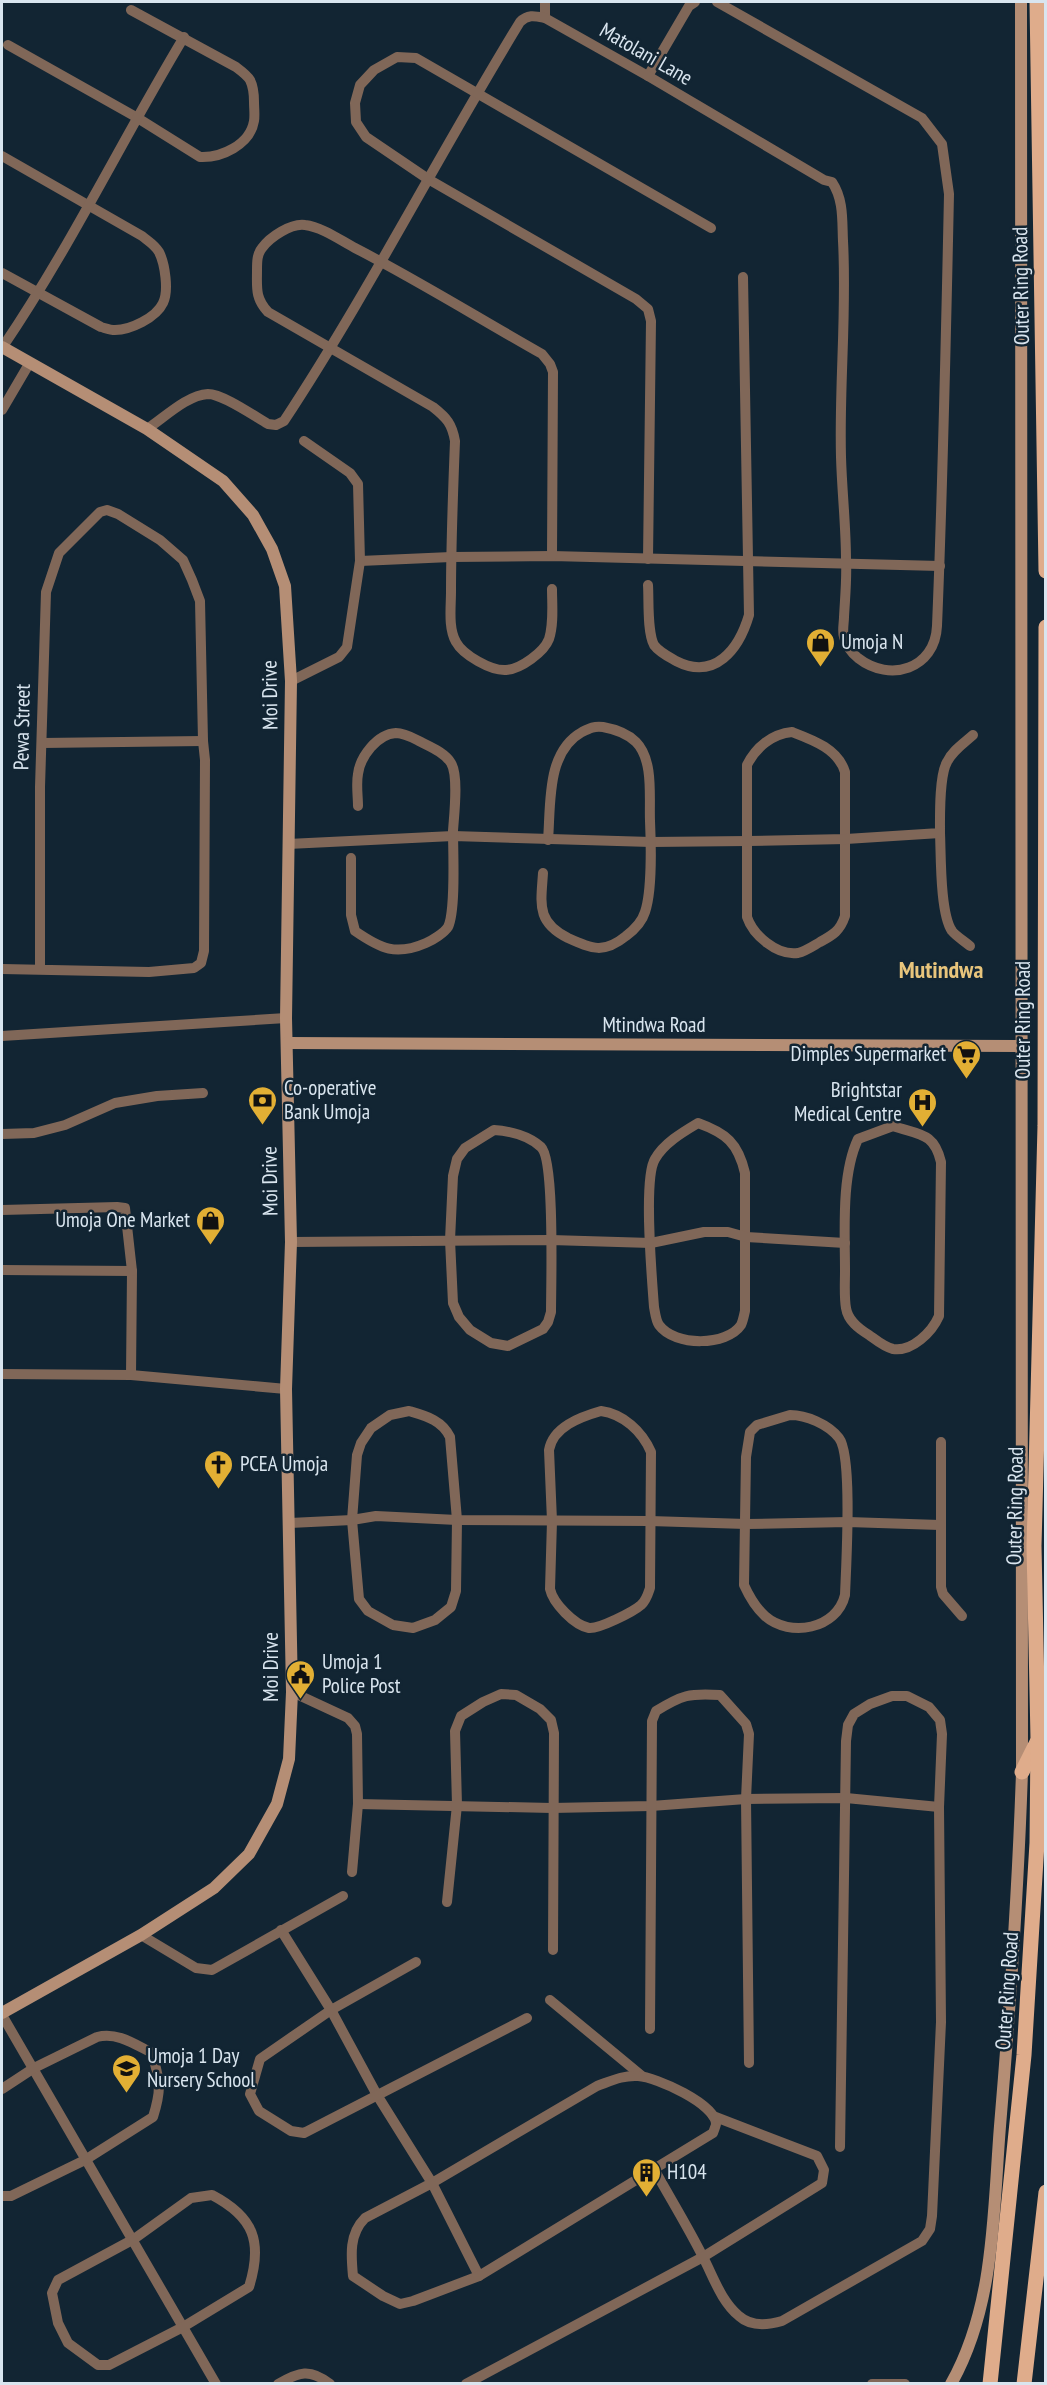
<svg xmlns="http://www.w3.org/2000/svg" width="1047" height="2385" font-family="'PT Sans Narrow',sans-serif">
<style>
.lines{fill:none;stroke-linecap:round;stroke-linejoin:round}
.street{stroke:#806758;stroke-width:10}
.secondary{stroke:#b58e75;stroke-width:12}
.primary{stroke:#dfac8b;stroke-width:15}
.labels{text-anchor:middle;stroke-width:5;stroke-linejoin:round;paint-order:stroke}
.street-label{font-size:21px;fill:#d9e5ef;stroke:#122533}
.poi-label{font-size:21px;fill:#d9e5ef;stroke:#122533;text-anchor:start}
.quarter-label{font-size:24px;font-weight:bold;fill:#e8c57c;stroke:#122533}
</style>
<rect width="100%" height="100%" fill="#122533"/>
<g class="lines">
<g class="street">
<path d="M545 18V2"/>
<path d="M8 45 136 117 200 157C221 158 250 145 254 121 255 115 254 108 254 102 254 95 253 86 250 80 247 75 240 70 236 67L131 10"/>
<path d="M648 76 689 6 695 2"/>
<path d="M2 156 142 236C148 241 155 245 159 252 165 264 169 291 163 303 156 318 130 330 115 330 110 330 105 328 101 327L2 273"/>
<path d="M2 348C70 248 122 140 184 37"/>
<path d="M2 410 29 364"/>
<path d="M147 429C164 418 187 395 208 394 223 394 254 416 268 424L276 425 284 421C369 292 439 154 520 22 528 14 535 16 545 18L648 76 824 180 832 182C844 200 842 221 843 241 847 313 839 385 841 457 842 492 846 526 846 560 847 579 845 598 844 617 844 623 842 631 844 637 846 645 852 653 858 658 890 683 935 669 937 626 943 482 946 338 949 194L942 144 922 118 717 2"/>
<path d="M648 559 651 321 648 309 636 299 428 179 366 137 356 122 355 103 360 85 374 70 397 57 416 58 711 228"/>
<path d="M360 561 451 557 552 556 940 566"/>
<path d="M648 585C649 600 647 632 654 645 659 652 669 657 676 661 715 681 739 649 749 615L743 277"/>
<path d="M552 589C552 604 554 624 549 639 544 652 521 669 506 670 491 671 463 655 456 642 448 628 451 607 451 592 451 542 453 491 455 441 452 424 447 418 433 407L268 312C255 298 257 288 257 270 257 262 257 254 262 248 270 237 291 223 305 225 322 227 340 240 355 248 419 281 480 319 542 354L550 364 553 372 552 556"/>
<path d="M291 681 339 657 347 647 360 561 358 484 350 473 304 441"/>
<path d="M792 732C813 740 838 749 845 772V916C840 931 833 935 820 942 813 946 806 951 798 953 777 956 753 935 747 917V765C756 747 772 734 792 732Z"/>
<path d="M42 743 203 741"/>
<path d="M940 833C941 855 940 914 952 931 956 936 964 941 970 946"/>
<path d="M288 844 453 836 651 842 748 841 846 839 940 833C940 817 939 776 947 762 952 751 964 743 973 735"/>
<path d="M351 858V915L355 931C381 949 396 956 426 943 433 940 444 933 448 927 456 911 453 851 453 831 454 815 459 776 451 763 445 753 431 747 421 742 413 738 405 733 396 733 377 734 360 757 358 774 356 784 358 796 358 806"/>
<path d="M543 873C541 904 536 922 568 938 592 949 604 954 626 936 634 930 642 922 645 912 652 892 651 843 650 821 649 798 654 760 636 742 628 734 614 729 603 727 594 726 590 728 582 732 546 752 551 804 548 840"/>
<path d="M2 969 149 972 194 968 201 963 204 951 205 760 203 741 200 601 192 580 183 560 160 540 118 514 107 510 100 512 59 553 46 592 40 787V969"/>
<path d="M2 1036 286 1018"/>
<path d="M698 1123C726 1133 738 1143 745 1173V1311C744 1315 743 1321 741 1325 727 1346 675 1347 659 1325 656 1321 655 1312 654 1307 652 1279 643 1178 655 1159 664 1143 683 1132 698 1123Z"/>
<path d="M893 1126C919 1135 934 1132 941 1162L939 1316C932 1332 912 1352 893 1349 884 1347 876 1340 869 1335 859 1329 848 1321 846 1308 844 1297 845 1283 845 1271 845 1232 841 1175 858 1139Z"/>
<path d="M494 1130C510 1131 529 1136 541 1147 555 1160 551 1286 551 1312L548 1322 543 1329 508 1346 491 1343 470 1330 459 1317 453 1303 450 1240 453 1176 457 1159 465 1148Z"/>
<path d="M2 1134 34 1133 65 1125 115 1103 157 1096 203 1093"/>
<path d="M2 1210 117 1207 125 1208 132 1271 131 1375"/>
<path d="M291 1242 551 1240 651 1243 704 1232H728L746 1237 845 1243"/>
<path d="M2 1270 132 1271"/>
<path d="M2 1374 131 1375 286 1389"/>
<path d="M409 1411C426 1416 442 1420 450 1437L457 1520 456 1591 451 1607 435 1620 413 1628 393 1625 368 1611 359 1599 352 1520 357 1455 361 1443 371 1428 390 1415Z"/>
<path d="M601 1411C623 1414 642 1431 651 1452L650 1588C648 1594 646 1601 641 1605 633 1612 599 1629 589 1628 574 1625 553 1603 550 1589L552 1521 549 1450C553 1427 580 1417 601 1411Z"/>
<path d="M790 1415C806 1415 828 1424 839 1438 853 1456 846 1567 845 1595 837 1629 790 1638 765 1616 755 1607 749 1596 744 1585L746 1457 750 1432 757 1425Z"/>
<path d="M941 1442V1587L943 1594 962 1616"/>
<path d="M290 1523 352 1520 376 1516 457 1520 650 1521 746 1524 848 1522 940 1525"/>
<path d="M292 1692 348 1718 355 1726 357 1734 358 1804 352 1872"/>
<path d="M358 1804 552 1808 651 1806 746 1799 846 1798 939 1807"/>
<path d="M447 1902 457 1805 455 1731 461 1716 483 1702 501 1694 516 1695 540 1709 551 1720 554 1733 553 1950"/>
<path d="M281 1930 331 2010 377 2095 432 2183 479 2276"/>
<path d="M141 1935 196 1968 212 1970 343 1896"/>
<path d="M416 1962 331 2010 260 2059 250 2094 259 2111 291 2131 304 2133 527 2018"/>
<path d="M550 2000 642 2076"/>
<path d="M2 2015 216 2384"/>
<path d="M650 2029 652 1721 656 1711C682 1695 689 1693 720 1695L746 1724 749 1734 746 1799 749 2063"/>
<path d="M2 2089 34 2068 97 2037C118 2032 134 2044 152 2053 160 2081 162 2089 153 2117L85 2160 11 2196H2"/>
<path d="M654 2169 713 2133C713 2133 716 2125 716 2124 716 2104 656 2077 638 2076 623 2075 611 2081 597 2086L432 2183 365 2218C349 2234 351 2255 353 2276L383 2296 400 2304 413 2301 479 2276 654 2169C670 2198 688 2227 703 2257 714 2278 721 2301 739 2316 751 2327 768 2325 782 2321L922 2241 930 2229 932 2216 941 2022 939 1807 942 1734 940 1720 929 1707 907 1696H892L870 1704 854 1714 848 1725 846 1741 840 2147"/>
<path d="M212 2195C254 2217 263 2242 249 2287L183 2327 109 2365H98L68 2343 58 2323 52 2293 58 2280 134 2239 191 2198Z"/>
<path d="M278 2384C299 2372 310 2368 330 2384"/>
<path d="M466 2384 703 2257 822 2183 824 2170 817 2156 713 2116"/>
<path d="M872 2384H905"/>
</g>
<g class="secondary">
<path d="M2 347 147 429 223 481 253 515 272 549 285 586 291 681 286 1018 291 1242 286 1389 292 1692 289 1759 277 1804 249 1854 214 1888 141 1935 2 2013"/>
<path d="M287 1043 1021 1046"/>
<path d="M951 2384C995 2306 993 2213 1000 2126 1010 2008 1018 1890 1022 1772L1021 2"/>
</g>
<g class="primary">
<path d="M1037 2 1046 571"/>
<path d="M1022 1772 1037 1742"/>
<path d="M990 2384 1024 2055 1037 1843 1038 1739 1034 1546 1045 1126 1046 627"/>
<path d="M1024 2384 1046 2192"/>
</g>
</g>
<defs>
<symbol id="shop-pin" viewBox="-11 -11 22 30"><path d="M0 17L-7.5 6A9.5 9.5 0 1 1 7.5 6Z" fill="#e2af34" stroke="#122533"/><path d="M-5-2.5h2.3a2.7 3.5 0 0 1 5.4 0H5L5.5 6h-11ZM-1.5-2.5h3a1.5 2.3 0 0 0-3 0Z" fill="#111"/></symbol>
<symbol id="supermarket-pin" viewBox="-11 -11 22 30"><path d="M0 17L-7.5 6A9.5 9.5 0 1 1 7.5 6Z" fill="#e2af34" stroke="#122533"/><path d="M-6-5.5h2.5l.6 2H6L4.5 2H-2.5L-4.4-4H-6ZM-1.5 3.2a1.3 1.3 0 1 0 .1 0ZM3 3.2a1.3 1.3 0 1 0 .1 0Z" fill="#111"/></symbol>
<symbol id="bank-pin" viewBox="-11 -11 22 30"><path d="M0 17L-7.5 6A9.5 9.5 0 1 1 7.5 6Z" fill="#e2af34" stroke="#122533"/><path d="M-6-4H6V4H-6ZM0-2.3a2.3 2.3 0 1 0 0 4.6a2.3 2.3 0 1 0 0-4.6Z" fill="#111"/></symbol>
<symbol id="hospital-pin" viewBox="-11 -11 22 30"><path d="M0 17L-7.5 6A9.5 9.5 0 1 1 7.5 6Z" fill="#e2af34" stroke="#122533"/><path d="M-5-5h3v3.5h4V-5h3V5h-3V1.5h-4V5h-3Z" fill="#111"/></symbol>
<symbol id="church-pin" viewBox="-11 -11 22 30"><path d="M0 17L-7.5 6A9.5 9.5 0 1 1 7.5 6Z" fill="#e2af34" stroke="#122533"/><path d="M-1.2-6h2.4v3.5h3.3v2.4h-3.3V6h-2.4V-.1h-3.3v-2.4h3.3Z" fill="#111"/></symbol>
<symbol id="civic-pin" viewBox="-11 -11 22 30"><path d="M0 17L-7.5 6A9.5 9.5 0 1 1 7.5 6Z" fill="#e2af34" stroke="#122533"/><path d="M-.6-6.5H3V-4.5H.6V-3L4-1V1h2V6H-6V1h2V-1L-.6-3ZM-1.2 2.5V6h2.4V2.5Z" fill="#111"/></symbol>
<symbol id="school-pin" viewBox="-11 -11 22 30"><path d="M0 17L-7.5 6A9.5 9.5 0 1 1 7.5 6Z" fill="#e2af34" stroke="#122533"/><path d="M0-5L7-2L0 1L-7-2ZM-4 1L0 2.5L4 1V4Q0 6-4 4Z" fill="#111"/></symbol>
<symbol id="building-pin" viewBox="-11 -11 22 30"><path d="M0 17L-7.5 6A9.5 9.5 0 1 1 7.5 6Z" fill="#e2af34" stroke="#122533"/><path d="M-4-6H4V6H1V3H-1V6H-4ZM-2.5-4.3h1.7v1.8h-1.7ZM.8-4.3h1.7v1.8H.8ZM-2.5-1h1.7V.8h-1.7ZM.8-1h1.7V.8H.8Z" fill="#111"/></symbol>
</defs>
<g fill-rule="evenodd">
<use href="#shop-pin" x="804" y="626" width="33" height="45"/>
<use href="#supermarket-pin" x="950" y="1038" width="33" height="45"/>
<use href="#bank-pin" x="246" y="1084" width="33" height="45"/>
<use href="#hospital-pin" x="906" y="1086" width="33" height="45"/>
<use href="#shop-pin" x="194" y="1204" width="33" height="45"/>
<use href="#church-pin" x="202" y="1448" width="33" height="45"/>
<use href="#civic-pin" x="284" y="1658" width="33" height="45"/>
<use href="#school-pin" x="110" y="2052" width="33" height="45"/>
<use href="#building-pin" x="630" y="2156" width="33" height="45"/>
</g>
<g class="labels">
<g class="street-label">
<text transform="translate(646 54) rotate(30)" y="7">Matolani Lane</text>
<text transform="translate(1021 286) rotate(-91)" y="7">Outer Ring Road</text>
<text transform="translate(270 695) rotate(-91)" y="7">Moi Drive</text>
<text transform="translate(22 727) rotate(-89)" y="7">Pewa Street</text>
<text transform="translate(1023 1020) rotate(-90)" y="7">Outer Ring Road</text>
<text x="654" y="1032">Mtindwa Road</text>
<text transform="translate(270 1181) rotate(-91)" y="7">Moi Drive</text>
<text transform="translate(1015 1506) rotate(-89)" y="7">Outer Ring Road</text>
<text transform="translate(271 1667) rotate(-90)" y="7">Moi Drive</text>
<text transform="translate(1007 1991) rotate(-86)" y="7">Outer Ring Road</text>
</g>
<g class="poi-label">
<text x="841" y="649">Umoja N</text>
<text x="946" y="1061" text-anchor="end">Dimples Supermarket</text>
<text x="284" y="1095">Co-operative<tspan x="284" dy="24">Bank Umoja</tspan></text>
<text x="902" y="1097" text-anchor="end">Brightstar<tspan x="902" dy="24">Medical Centre</tspan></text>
<text x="190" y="1227" text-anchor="end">Umoja One Market</text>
<text x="240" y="1471">PCEA Umoja</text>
<text x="322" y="1669">Umoja 1<tspan x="322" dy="24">Police Post</tspan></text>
<text x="147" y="2063">Umoja 1 Day<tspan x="147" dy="24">Nursery School</tspan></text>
<text x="667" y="2179">H104</text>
</g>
<g class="quarter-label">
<text x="941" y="978">Mutindwa</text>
</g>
</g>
<rect width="1047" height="2385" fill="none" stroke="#d9e5ef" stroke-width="6"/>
</svg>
